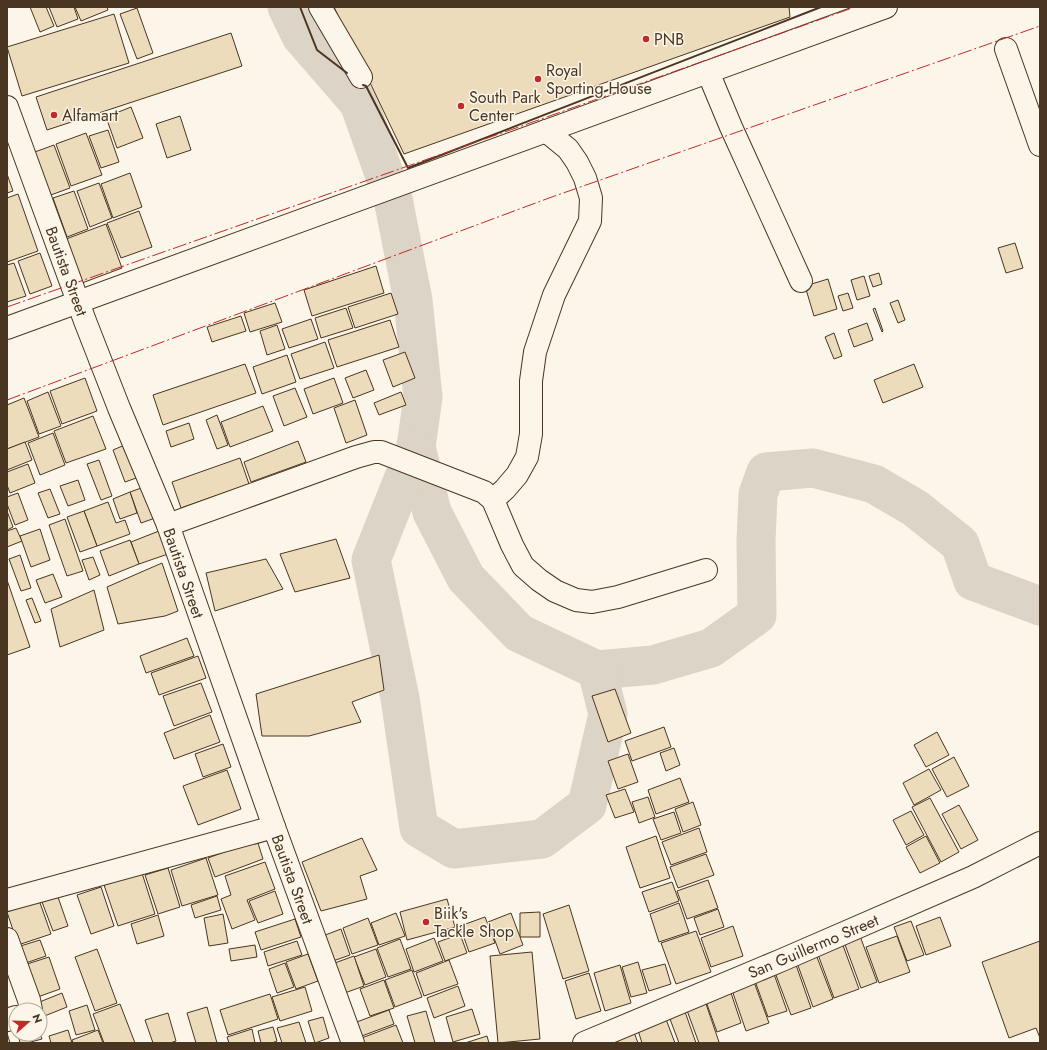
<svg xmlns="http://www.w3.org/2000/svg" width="1047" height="1050" font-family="Jost,sans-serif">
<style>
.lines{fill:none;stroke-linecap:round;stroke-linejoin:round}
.river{stroke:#dcd4c6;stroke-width:39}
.building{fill:#ecdcbc;stroke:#4a3520}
.minor-casing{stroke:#4a3520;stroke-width:24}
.major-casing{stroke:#4a3520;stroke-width:24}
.minor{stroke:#fbf6e9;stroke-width:22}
.major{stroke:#fbf6e9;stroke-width:22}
.wall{stroke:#4a3520;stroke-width:2}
.power{stroke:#c62828;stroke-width:1;stroke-dasharray:14 3 2 3;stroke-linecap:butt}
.poi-dot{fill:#c62828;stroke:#fbf6e9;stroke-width:1.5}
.labels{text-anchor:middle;stroke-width:3;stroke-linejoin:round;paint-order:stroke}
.poi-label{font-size:16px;fill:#4a3520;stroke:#fbf6e9;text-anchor:start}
.street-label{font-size:16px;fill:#4a3520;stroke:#fbf6e9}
</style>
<rect width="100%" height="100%" fill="#fbf6e9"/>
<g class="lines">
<g class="river">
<path d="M287 7 301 36 359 103 393 199 413 300 423 397 416 447 432 512 466 578 519 633 597 670 653 665 711 648 757 615 756 541 758 494 766 472 813 468 874 484 915 508 960 544 973 581 1040 606"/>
<path d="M416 447 371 560 400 698 419 828 454 849 542 839 587 805 608 714 599 678"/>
</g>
</g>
<g class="building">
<path d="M30 7H46L54 26 40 32Z"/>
<path d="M49 7H74L78 19 57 27Z"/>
<path d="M75 7H107L108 10 81 21Z"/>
<path d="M334 7H789L790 17 404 154Z"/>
<path d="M137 8 153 53 137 59 120 14Z"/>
<path d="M114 14 129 63 22 96 7 47Z"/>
<path d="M231 33 242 66 47 130 36 97Z"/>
<path d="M131 107 143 138 117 148 106 117Z"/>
<path d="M180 116 191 150 167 158 156 124Z"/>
<path d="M108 130 119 162 101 168 89 136Z"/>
<path d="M86 133 102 175 71 186 56 144Z"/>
<path d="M54 145 70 188 48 196 32 153Z"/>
<path d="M130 173 142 207 113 218 101 184Z"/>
<path d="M7 174 13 191 7 193Z"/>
<path d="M99 183 112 218 90 227 77 191Z"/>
<path d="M74 191 88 229 67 237 53 198Z"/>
<path d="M18 194 38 251 7 262V198Z"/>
<path d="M139 211 152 247 121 258 107 223Z"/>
<path d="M106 224 122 268 82 283 66 239Z"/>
<path d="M1015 243 1023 268 1006 273 998 248Z"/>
<path d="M40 253 52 286 30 294 18 261Z"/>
<path d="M14 263 26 296 7 302V265Z"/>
<path d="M376 266 384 293 312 316 304 290Z"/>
<path d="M879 273 882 284 873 287 869 276Z"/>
<path d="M864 276 870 296 857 300 851 280Z"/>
<path d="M828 279 837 309 814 316 805 286Z"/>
<path d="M391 293 398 314 355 328 348 307Z"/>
<path d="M848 293 853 308 843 311 838 296Z"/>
<path d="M898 300 905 320 898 323 890 303Z"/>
<path d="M275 303 282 322 250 332 244 313Z"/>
<path d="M346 308 353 328 321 338 315 318Z"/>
<path d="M875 308 883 331 882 332 873 309Z"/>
<path d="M241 316 246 331 212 342 207 327Z"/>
<path d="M311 319 318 339 289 348 282 329Z"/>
<path d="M390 320 399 347 337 367 328 340Z"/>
<path d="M867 323 873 340 854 347 848 330Z"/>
<path d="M277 325 285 349 267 355 260 331Z"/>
<path d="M834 333 842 356 834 359 825 337Z"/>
<path d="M325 342 334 368 300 379 291 354Z"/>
<path d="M405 352 415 378 393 387 383 360Z"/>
<path d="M287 355 296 382 262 394 253 367Z"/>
<path d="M245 364 256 393 163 425 153 395Z"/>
<path d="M914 364 923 387 883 403 874 380Z"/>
<path d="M366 370 374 390 353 398 345 378Z"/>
<path d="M85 378 97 411 62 424 50 391Z"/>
<path d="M334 378 343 403 313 414 304 389Z"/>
<path d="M295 388 307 417 284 426 273 396Z"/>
<path d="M48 392 61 426 39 434 27 401Z"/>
<path d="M401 392 406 405 379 415 374 403Z"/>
<path d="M24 398 39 437 7 449V405Z"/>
<path d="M355 400 367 435 346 443 334 408Z"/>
<path d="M263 406 273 431 230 447 221 422Z"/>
<path d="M217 415 228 445 217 449 206 420Z"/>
<path d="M93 416 106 449 66 463 54 431Z"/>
<path d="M189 423 194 439 171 447 166 431Z"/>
<path d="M53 433 65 465 40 475 28 443Z"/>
<path d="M298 441 306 462 251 482 244 462Z"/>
<path d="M25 442 32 460 7 470V449Z"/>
<path d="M127 444 139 477 125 482 113 450Z"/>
<path d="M240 458 249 484 181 508 172 482Z"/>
<path d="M99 460 112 496 101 500 87 464Z"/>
<path d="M28 464 35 483 10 493 7 485V472Z"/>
<path d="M78 480 85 500 68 506 60 486Z"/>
<path d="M147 486 158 517 141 523 130 492Z"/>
<path d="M50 489 60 514 48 518 38 493Z"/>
<path d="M130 492 137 513 120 519 113 499Z"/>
<path d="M18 493 28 520 15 525 7 504V497Z"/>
<path d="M108 502 116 523 125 520 130 534 97 546 84 511Z"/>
<path d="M7 511 13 527 7 530Z"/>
<path d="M84 511 97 546 80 552 67 517Z"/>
<path d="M65 519 83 571 67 576 49 525Z"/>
<path d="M16 528 22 541 7 547V531Z"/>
<path d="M40 529 50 560 31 567 20 536Z"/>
<path d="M159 531 168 554 139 564 131 542Z"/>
<path d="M336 539 350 578 295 592 280 554Z"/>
<path d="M130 540 139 564 109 576 100 551Z"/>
<path d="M20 555 31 588 21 591 9 559Z"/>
<path d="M93 557 100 575 89 580 82 560Z"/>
<path d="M266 559 283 589 215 611 206 573Z"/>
<path d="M162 563 178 611 165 616 118 624 107 587Z"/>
<path d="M53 574 62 597 45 603 36 580Z"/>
<path d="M7 580 30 647 7 655Z"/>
<path d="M94 590 104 630 60 647 51 609Z"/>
<path d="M32 598 41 621 35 623 26 600Z"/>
<path d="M187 638 194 656 146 673 140 656Z"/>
<path d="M379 655 384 690 352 702 361 722 309 736H262L256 694Z"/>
<path d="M198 656 206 678 159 695 151 673Z"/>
<path d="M201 683 212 712 174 726 163 696Z"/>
<path d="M615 689 631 733 608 742 592 696Z"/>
<path d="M210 715 220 742 174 759 164 733Z"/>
<path d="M664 727 671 747 632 761 625 741Z"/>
<path d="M937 732 949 755 926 767 914 745Z"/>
<path d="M223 744 231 767 203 777 195 754Z"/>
<path d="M674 748 680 765 666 771 660 753Z"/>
<path d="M628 754 638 782 618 789 608 761Z"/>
<path d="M954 757 969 786 947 797 932 769Z"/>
<path d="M929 769 941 790 914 805 903 783Z"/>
<path d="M227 770 241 809 198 825 183 786Z"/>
<path d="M680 778 689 802 656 814 648 790Z"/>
<path d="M625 789 634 812 615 818 606 795Z"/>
<path d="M648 797 655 817 639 823 632 802Z"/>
<path d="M930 798 959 852 941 862 912 807Z"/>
<path d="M693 802 701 825 683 832 675 809Z"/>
<path d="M959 805 978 840 961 849 942 814Z"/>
<path d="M911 811 924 835 906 845 893 820Z"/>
<path d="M674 812 681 833 661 840 653 819Z"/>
<path d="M699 828 707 852 671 865 662 842Z"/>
<path d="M656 836 670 878 640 888 626 847Z"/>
<path d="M926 836 940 863 920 873 906 847Z"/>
<path d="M362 838 377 870 360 876 367 899 321 911 302 862Z"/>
<path d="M257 840 263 859 215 877 208 858Z"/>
<path d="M706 854 714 875 678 888 670 867Z"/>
<path d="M206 858 218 895 182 906 171 870Z"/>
<path d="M265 862 275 889 247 900 255 920 232 929 221 899 231 895 225 876Z"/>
<path d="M168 868 180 907 158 914 145 875Z"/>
<path d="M142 873 155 914 118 926 104 885Z"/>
<path d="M708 880 718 908 687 919 677 891Z"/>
<path d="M672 882 679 901 649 912 642 892Z"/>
<path d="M101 887 114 926 91 934 77 895Z"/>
<path d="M275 891 283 914 258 923 249 901Z"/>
<path d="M217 896 221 910 195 918 191 905Z"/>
<path d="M58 897 68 926 53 931 42 902Z"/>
<path d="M447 899 455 927 407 940 400 912Z"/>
<path d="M39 900 51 934 18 945 7 912Z"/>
<path d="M679 903 689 932 659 942 650 914Z"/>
<path d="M569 905 589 971 563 979 543 914Z"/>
<path d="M718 909 724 927 700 935 694 918Z"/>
<path d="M540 912V937H520V913Z"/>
<path d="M396 913 405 936 379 945 371 923Z"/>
<path d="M511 913 523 945 500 954 488 922Z"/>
<path d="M223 914 228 943 209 946 204 918Z"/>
<path d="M158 915 164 936 137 944 131 924Z"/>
<path d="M485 917 495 943 469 952 460 926Z"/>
<path d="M940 917 951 946 926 955 916 926Z"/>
<path d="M368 918 378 945 352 954 343 928Z"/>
<path d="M295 919 301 937 261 950 255 932Z"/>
<path d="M911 921 924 955 907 961 894 927Z"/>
<path d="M733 926 743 956 711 967 701 938Z"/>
<path d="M341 929 350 955 330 962 320 937Z"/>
<path d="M696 931 711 972 676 984 661 943Z"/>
<path d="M460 934 467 953 445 961 438 942Z"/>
<path d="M860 936 877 982 861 988 844 942Z"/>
<path d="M897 936 910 972 879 983 866 947Z"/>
<path d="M434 938 443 961 414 972 406 949Z"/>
<path d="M400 939 411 969 388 977 377 948Z"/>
<path d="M40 940 46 956 20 965 14 948Z"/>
<path d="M841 940 859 989 834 998 816 949Z"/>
<path d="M297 941 302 955 268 966 264 952Z"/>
<path d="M1040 941V1038L1036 1028 1009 1038 982 962Z"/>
<path d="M255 945 257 957 231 961 229 949Z"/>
<path d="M97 949 117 1003 95 1011 75 957Z"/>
<path d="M376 949 386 977 365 985 354 957Z"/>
<path d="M532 952 540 1039 498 1043 490 956Z"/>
<path d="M815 952 833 999 813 1007 796 960Z"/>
<path d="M308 954 318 981 296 989 286 962Z"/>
<path d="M354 956 364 986 342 994 332 964Z"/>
<path d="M49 957 60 989 32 999 21 966Z"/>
<path d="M449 960 458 984 424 996 416 973Z"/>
<path d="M638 962 647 993 631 997 622 967Z"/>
<path d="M795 962 811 1008 791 1015 774 970Z"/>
<path d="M285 963 294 987 277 993 269 969Z"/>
<path d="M665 964 671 984 649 991 642 970Z"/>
<path d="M620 965 631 1003 605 1011 594 973Z"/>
<path d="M412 970 422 997 395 1007 385 980Z"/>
<path d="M589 973 601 1011 576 1019 565 981Z"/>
<path d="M774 974 787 1011 768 1017 755 981Z"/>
<path d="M384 980 394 1008 370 1016 360 989Z"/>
<path d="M754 982 769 1023 746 1031 732 990Z"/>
<path d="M458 986 465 1006 434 1018 427 998Z"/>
<path d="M305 987 312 1011 280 1021 272 997Z"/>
<path d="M729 987 741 1023 717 1032 704 996Z"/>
<path d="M62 993 67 1007 42 1017 37 1003Z"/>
<path d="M270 994 278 1019 228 1035 220 1010Z"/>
<path d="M704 998 719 1042 717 1043H699L685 1005Z"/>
<path d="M120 1004 135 1043H104L93 1014Z"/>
<path d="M87 1005 95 1030 76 1035 69 1011Z"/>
<path d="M683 1006 696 1043H679L667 1011Z"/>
<path d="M207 1007 217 1043H196L187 1013Z"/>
<path d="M472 1009 480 1034 453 1042 446 1017Z"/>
<path d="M389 1010 394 1024 359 1037 354 1023Z"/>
<path d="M426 1011 435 1043H415L407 1016Z"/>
<path d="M168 1013 176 1041 170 1043H153L145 1020Z"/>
<path d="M664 1014 675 1043H642L636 1024Z"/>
<path d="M323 1017 329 1038 315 1043 308 1021Z"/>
<path d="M299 1022 306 1043H282L277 1028Z"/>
<path d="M396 1025 403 1043H360L359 1039Z"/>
<path d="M273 1027 277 1041 272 1043H261L258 1031Z"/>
<path d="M632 1027 638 1043H618L615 1034Z"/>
<path d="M252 1029 255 1043H229L227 1037Z"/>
<path d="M68 1030 72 1043H51L49 1036Z"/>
<path d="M98 1030 103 1043H73L72 1040Z"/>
<path d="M7 1033 10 1043H7Z"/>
<path d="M18 1034H40L42 1039 27 1043H20Z"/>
<path d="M487 1036 489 1043H465Z"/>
</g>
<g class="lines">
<defs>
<g id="minor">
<path d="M320 7 361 77"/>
<path d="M1006 49 1040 145"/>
<path d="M708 72 731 127 801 281"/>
<path d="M7 107 85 321 119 408 168 525 274 827 353 1043"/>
<path d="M7 328 886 7"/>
<path d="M493 500 505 489 517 475 527 457 531 434V381L535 352 554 295 590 221 591 198 585 178 577 162 568 149 546 131"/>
<path d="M168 525 356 457 374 452H381L484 492 493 500 512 545 523 566 539 580 555 591 576 600 592 602 618 597 706 570"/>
<path d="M7 900 274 827"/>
<path d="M7 939 29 1000 31 1010"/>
<path d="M7 1020 16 1017"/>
</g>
<path id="major" d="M584 1043 782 960 973 877 1040 843"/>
</defs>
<use href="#minor" class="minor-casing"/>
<use href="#major" class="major-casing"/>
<use href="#minor" class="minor"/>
<use href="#major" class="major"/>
<g class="wall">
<path d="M300 7 317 50 347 73"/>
<path d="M363 85 366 86 408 168 821 7"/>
</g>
<g class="power">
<path d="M7 307 516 128 855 7"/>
<path d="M7 400 549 198 1040 26"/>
</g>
</g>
<g class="poi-dot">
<circle cx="646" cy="39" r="4"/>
<circle cx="538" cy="79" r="4"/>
<circle cx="461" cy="106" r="4"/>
<circle cx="54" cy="115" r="4"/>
<circle cx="426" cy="922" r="4"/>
</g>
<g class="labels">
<g class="poi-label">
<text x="654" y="45">PNB</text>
<text x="546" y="76">Royal<tspan x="546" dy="18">Sporting House</tspan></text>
<text x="469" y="103">South Park<tspan x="469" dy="18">Center</tspan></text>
<text x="62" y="121">Alfamart</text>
<text x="434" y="919">Biik's<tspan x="434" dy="18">Tackle Shop</tspan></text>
</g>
<g class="street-label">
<text transform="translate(67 271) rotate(70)" y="6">Bautista Street</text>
<text transform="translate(184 573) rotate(71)" y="6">Bautista Street</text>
<text transform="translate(293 879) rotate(70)" y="6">Bautista Street</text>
<text transform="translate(813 946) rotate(-23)" y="6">San Guillermo Street</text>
</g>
</g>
<rect width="1047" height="1050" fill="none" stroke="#4a3520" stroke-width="16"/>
<g transform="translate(28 1022) rotate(70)"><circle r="19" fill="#fbf6e9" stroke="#b4a999"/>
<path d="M0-3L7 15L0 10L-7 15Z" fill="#c62828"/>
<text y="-6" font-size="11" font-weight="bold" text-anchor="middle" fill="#4a3520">N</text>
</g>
</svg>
